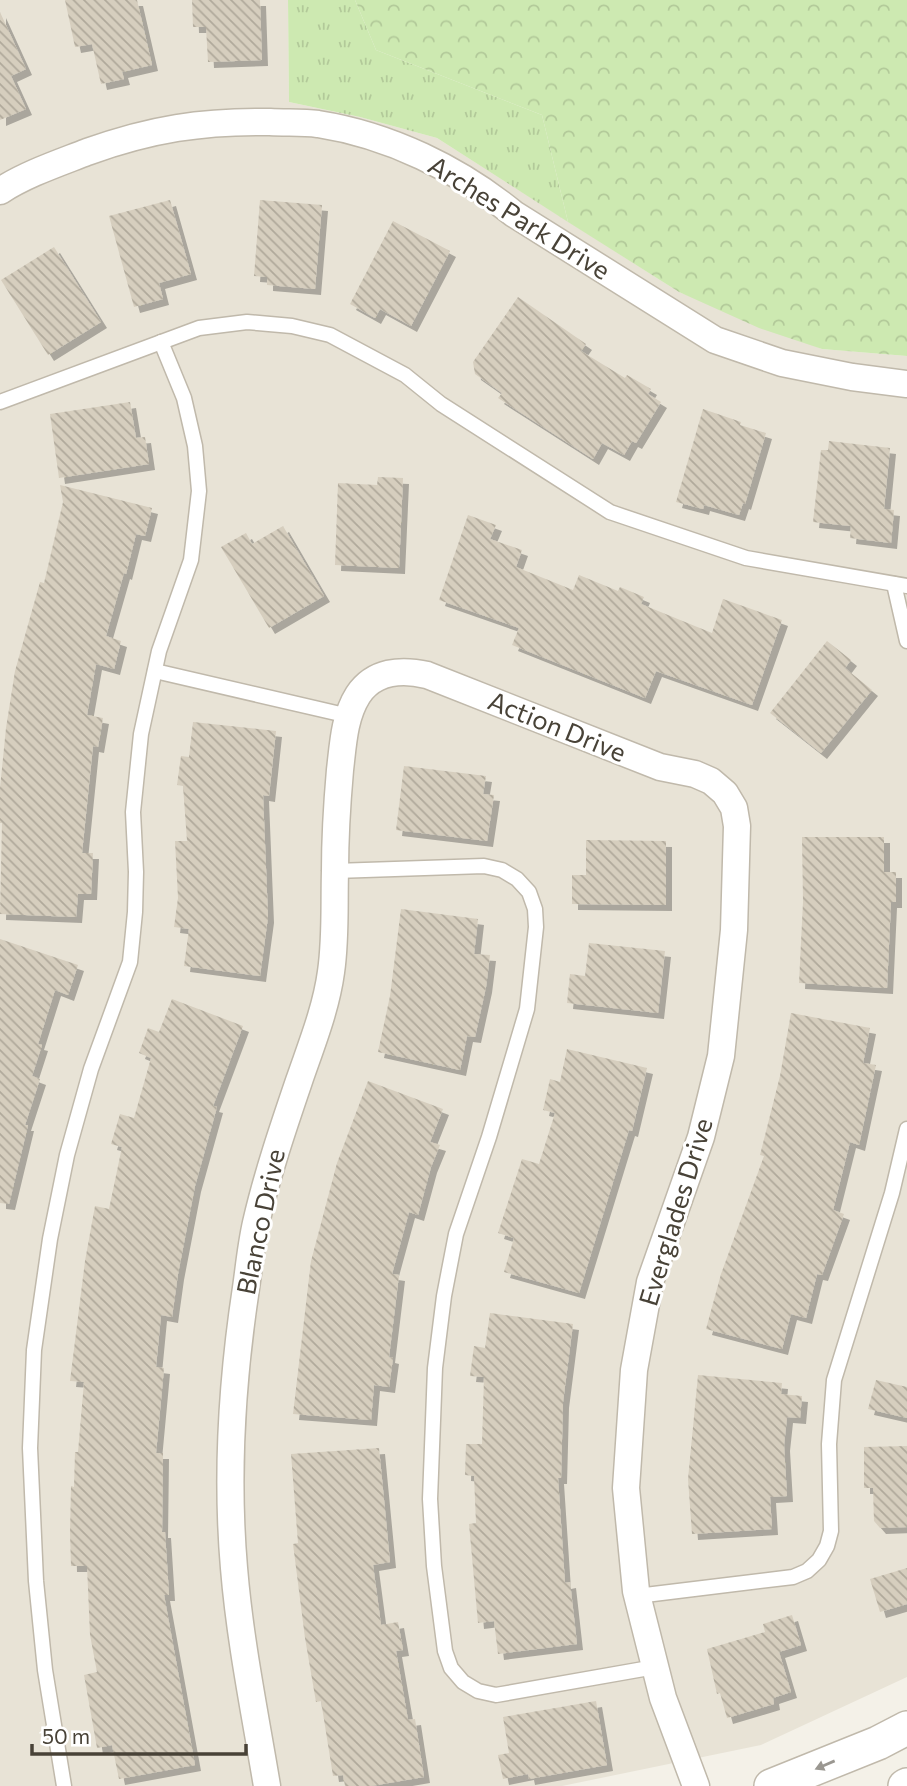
<svg xmlns="http://www.w3.org/2000/svg" width="907" height="1786" font-family="Commissioner,sans-serif">
<style>
.residential{fill:#e8e3d6}
.grass{fill:url(#grass-tufts)}
.forest{fill:url(#forest-crowns)}
.building{fill:url(#building-back-hatch);filter:url(#shadow)}
.lines{fill:none;stroke-linecap:round;stroke-linejoin:round}
.service-casing{stroke:#c0b9ab;stroke-width:17}
.minor-casing{stroke:#c0b9ab;stroke-width:29}
.tertiary-casing{stroke:#c0b9ab;stroke-width:36}
.service{stroke:#fff;stroke-width:14}
.minor{stroke:#fff;stroke-width:26}
.tertiary{stroke:#fff;stroke-width:33}
.oneway{fill:#9a9791}
.labels{text-anchor:middle;stroke-width:6;stroke-linejoin:round;paint-order:stroke}
.street-label{font-size:26px;fill:#484237;stroke:#fff}
</style>
<defs>
<pattern id="grass-tufts" width="24" height="20" patternUnits="userSpaceOnUse" patternTransform="scale(1.75)"><rect width="24" height="20" fill="#cde9b1"/><path d="M3 7l-1-3M5 7V3M7 7l1-3M15 17l-1-3M17 17v-4M19 17l1-3" fill="none" stroke="#b2c999"/></pattern>
<pattern id="forest-crowns" width="20" height="18" patternUnits="userSpaceOnUse" patternTransform="scale(1.75)"><rect width="20" height="18" fill="#cde9b1"/><path d="M2 6a3 3 0 1 1 6 0M12 15a3 3 0 1 1 6 0" fill="none" stroke="#b2c999"/></pattern>
<pattern id="building-back-hatch" width="6" height="6" patternUnits="userSpaceOnUse" patternTransform="scale(1.75)"><rect width="6" height="6" fill="#d6cebe"/><path d="M-1 5l2 2M0 0l6 6M5-1l2 2" fill="none" stroke="#b0a99b"/></pattern>
<filter id="shadow"><feDropShadow dx="6" dy="6" stdDeviation="0" flood-color="#0004"/></filter>
</defs>
<rect width="100%" height="100%" fill="#f4f1e8"/>
<path class="residential" d="M0 0H288L289 102 360 117 437 138 679 292 822 349 907 356V1677L761 1745 562 1786H0Z"/>
<path class="grass" d="M288 0H355L376 50 542 115 568 222 437 138 360 117 289 102Z"/>
<path class="forest" d="M355 0H907V356L822 349 759 328 679 292 568 222 542 115 376 50Z"/>
<g class="building">
<path d="M65 0H137L152 65 122 72 124 79 101 84 92 44 75 47Z"/>
<path d="M192 0H260L262 60 208 62 206 27H193Z"/>
<path d="M0 12 26 69 11 76 26 109 0 120Z"/>
<path d="M170 200 191 274 159 283 163 299 134 307 109 216Z"/>
<path d="M260 200 322 205 315 289 267 285V277L254 276Z"/>
<path d="M393 221 450 251 411 326 380 309 375 318 350 304Z"/>
<path d="M54 247 101 322 48 355 1 280Z"/>
<path d="M518 297 586 344 581 351 625 378 627 375 651 389 648 394 661 402 636 443 632 441 624 455 602 443 593 459 498 398 502 393 475 374 473 362Z"/>
<path d="M130 402 136 438 145 437 149 464 59 478 50 414Z"/>
<path d="M703 409 741 422 740 425 766 433 745 504 743 503 739 515 704 505 703 509 676 502Z"/>
<path d="M829 441 890 448 884 509 894 510 891 543 850 538 851 526 813 522 821 450H828Z"/>
<path d="M378 477 403 478 399 568 335 565 338 483 377 485Z"/>
<path d="M60 485 152 508 145 536 136 534 126 574 124 573 106 636 121 641 114 669 96 664 87 715 103 718 98 747 93 746 82 853H93L91 894H78L76 917 0 914 2 823H0V788L6 728 15 671 40 582 44 583 63 502Z"/>
<path d="M468 515 496 525 490 539 522 550 516 567 573 590 579 575 618 591 620 587 644 597 641 604 712 633 723 599 782 620 752 705 656 671 645 698 512 645 519 628 439 600Z"/>
<path d="M283 526 324 596 269 628 221 547 246 533 252 544Z"/>
<path d="M827 641 851 660 845 668 872 690 821 753 770 713Z"/>
<path d="M193 722 276 731 269 796 263 795 268 917 260 976 184 966 189 929 174 927 178 898 175 841H187L183 786 177 785 181 756 189 757Z"/>
<path d="M404 766 486 776 483 794 494 795 487 841 396 830Z"/>
<path d="M802 837H884V872H896V902H891L887 988 799 983 803 902Z"/>
<path d="M586 840 666 841V905L572 904V875H586Z"/>
<path d="M401 909 478 919 474 954 490 955 486 987 475 1037 467 1036 460 1070 378 1052 390 996Z"/>
<path d="M0 939 78 965 68 995 55 990 38 1044 42 1045 32 1076 40 1079 25 1125H28L9 1204 0 1203Z"/>
<path d="M589 943 665 951 658 1013 567 1003 570 974 585 976Z"/>
<path d="M172 999 243 1026 213 1106 217 1107 195 1186 178 1274 172 1317 161 1315 156 1367 164 1368 156 1453H163L162 1532H165L169 1595H164L195 1765 119 1779 112 1745 97 1748 84 1675 97 1672 90 1635 87 1566H71L70 1533 71 1486 74 1487 75 1452H78L84 1382 70 1381 85 1261 95 1206 109 1209 122 1147 111 1144 120 1114 134 1118 151 1058 139 1053 148 1028 159 1032Z"/>
<path d="M791 1013 870 1028 863 1063 876 1065 859 1145 850 1142 833 1210 844 1214 822 1275 817 1274 806 1318 791 1314 782 1349 706 1329 721 1274 764 1156 760 1155 780 1076Z"/>
<path d="M567 1049 647 1068 632 1131 629 1130 579 1293 504 1272 514 1238 498 1233 522 1159 539 1164 555 1113 543 1110 550 1079 560 1082Z"/>
<path d="M368 1081 443 1109 430 1142 440 1145 431 1167 418 1215 409 1212 392 1274 399 1275 389 1357 393 1358 389 1387 374 1385 371 1420 293 1414 311 1261 337 1163Z"/>
<path d="M490 1313 573 1324 563 1402 561 1478H558L565 1583 570 1582 577 1644 498 1654 494 1621 478 1623 469 1524 476 1523 474 1476 465 1475 466 1444H482L484 1377 470 1376 474 1346 485 1348Z"/>
<path d="M698 1375 782 1383 781 1394 802 1396 800 1418 787 1417 784 1445 787 1496 770 1497 772 1529 692 1534 688 1479Z"/>
<path d="M876 1380 907 1387V1418L868 1409Z"/>
<path d="M907 1446V1527L880 1528 874 1521 873 1488H864V1447Z"/>
<path d="M379 1448 390 1562 373 1565 381 1625 398 1622 403 1650 396 1651 408 1720 415 1719 424 1777 371 1786H345L343 1775 333 1776 321 1701 316 1702 305 1638 293 1544 298 1543 291 1454Z"/>
<path d="M907 1568V1604L880 1612 870 1579Z"/>
<path d="M792 1615 801 1645 779 1652 791 1692 773 1698 774 1704 727 1718 720 1693 717 1694 707 1649 765 1632 763 1624Z"/>
<path d="M596 1701 607 1765 529 1779 528 1774 503 1779 498 1755 509 1753 503 1717Z"/>
</g>
<g class="lines">
<defs>
<g id="service">
<path d="M0 402 199 328 247 322 292 326 330 335 405 375 441 404 610 512 746 558 907 586"/>
<path d="M894 584 907 641"/>
<path d="M155 671 349 716"/>
<path d="M335 871 484 866 502 870 517 879 529 892 535 909 536 927 527 1009 489 1137 456 1234 444 1296 435 1368 430 1499 434 1566 445 1651 451 1668 463 1682 478 1691 496 1695 655 1667"/>
<path d="M637 1596 793 1577 807 1571 819 1560 827 1546 831 1531 829 1444 834 1380 892 1193 907 1129"/>
<path d="M64 1786 45 1670 36 1581 30 1448 34 1350 50 1239 67 1155 91 1069 130 962 135 912 136 872 133 812 141 734 159 651 191 560 199 491 195 446 184 398 161 342"/>
</g>
<g id="minor">
<path d="M0 191C26 174 59 163 87 152 151 129 202 121 270 122 286 123 302 122 318 124 389 135 459 169 514 214L715 340 782 363 852 377 907 384"/>
<path d="M267 1786C255 1714 240 1641 234 1568 226 1475 232 1380 246 1288 249 1267 251 1245 256 1223 267 1175 283 1128 299 1081 311 1046 326 1009 331 972 336 938 334 905 335 871 335 837 337 804 340 770 343 745 344 717 358 695 374 671 401 669 427 675L660 767 695 774 711 781 725 793 734 808 737 826 734 930 721 1056 701 1137 650 1282 634 1370 626 1488 636 1591 663 1698 696 1786"/>
</g>
<g id="tertiary">
<path d="M771 1786 878 1743 907 1728"/>
<path d="M905 1786 907 1785"/>
</g>
</defs>
<use href="#service" class="service-casing"/>
<use href="#minor" class="minor-casing"/>
<use href="#tertiary" class="tertiary-casing"/>
<use href="#service" class="service"/>
<use href="#minor" class="minor"/>
<use href="#tertiary" class="tertiary"/>
</g>
<defs><path id="oneway-solid" d="M-6-.8H1V-3.2L6.5 0L1 3.2V.8H-6Z" transform="scale(1.75)"/></defs>
<use class="oneway" href="#oneway-solid" transform="translate(825 1765) rotate(157)"/>
<g class="labels">
<g class="street-label">
<text transform="translate(519 218) rotate(32)" y="9">Arches Park Drive</text>
<text transform="translate(557 727) rotate(22)" y="9">Action Drive</text>
<text transform="translate(676 1212) rotate(-73)" y="9">Everglades Drive</text>
<text transform="translate(261 1222) rotate(-78)" y="9">Blanco Drive</text>
</g>
</g>
<path d="M32 1744v10h214v-10" fill="none" stroke="#484237" stroke-width="3.5"/>
<text x="42" y="1744" font-size="21" fill="#484237" stroke="#ffffff" stroke-width="5" paint-order="stroke">50 m</text>
</svg>
